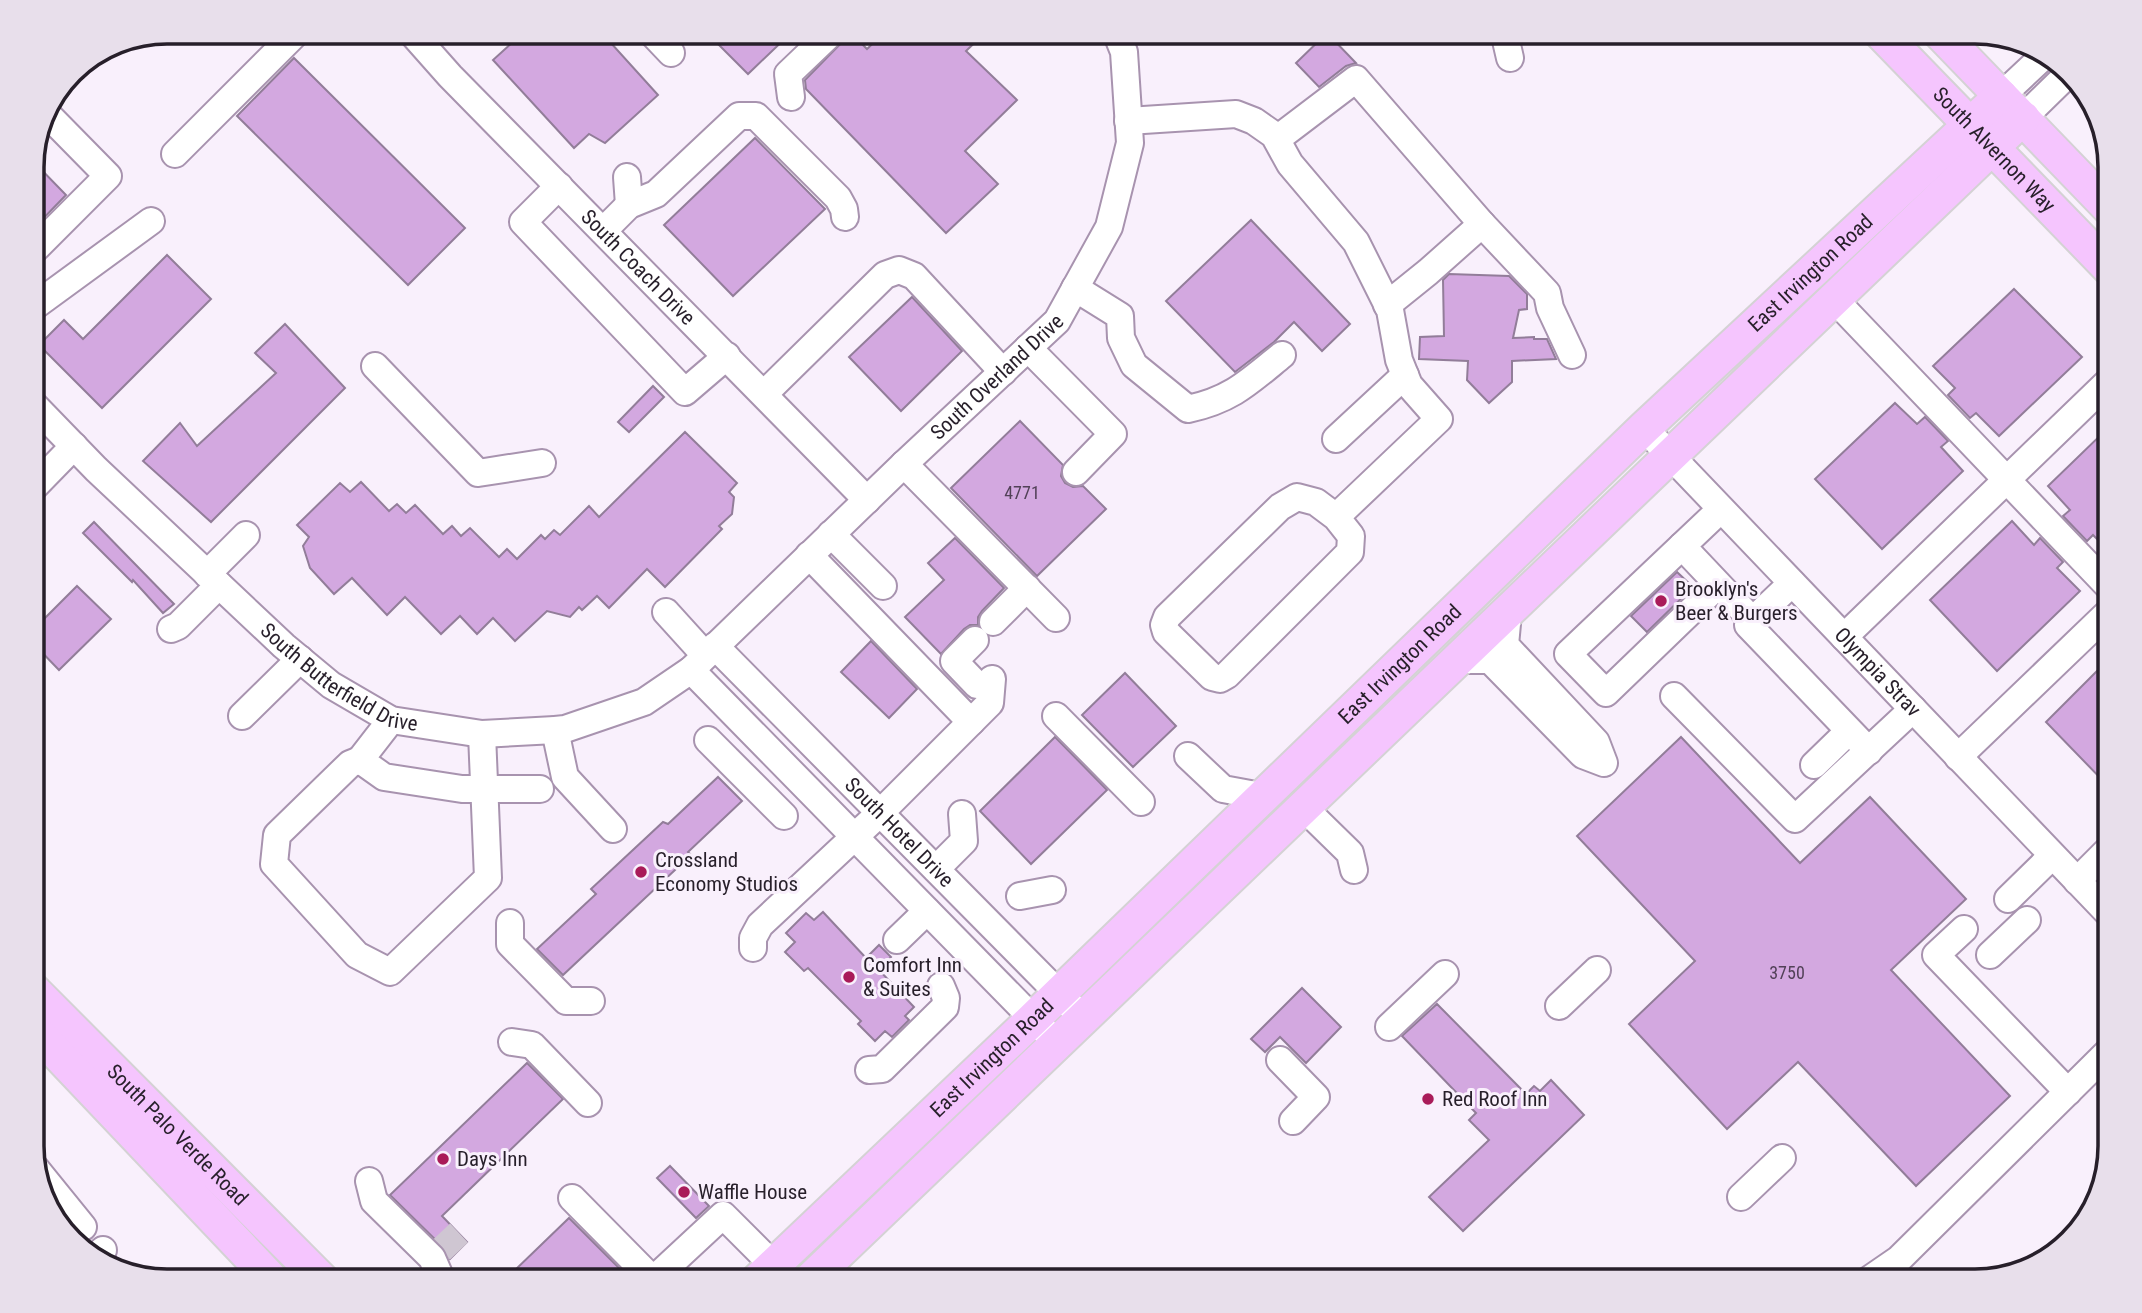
<svg xmlns="http://www.w3.org/2000/svg" width="2142" height="1313" font-family="'Roboto Condensed',sans-serif">
<style>
.building{fill:#d3a8e0;stroke:#927d99;stroke-width:2}
.lines{fill:none;stroke-linecap:round;stroke-linejoin:round}
.minor-tunnel{stroke:#cfc6d2;stroke-width:26;stroke-dasharray:26 13;stroke-linecap:butt}
.minor-casing{stroke:#a893af;stroke-width:30}
.major-casing{stroke:#d4d2d4;stroke-width:37}
.minor{stroke:#fff;stroke-width:26}
.major{stroke:#f5c5fe;stroke-width:33}
.poi-dot{fill:#a91b59;stroke:#f9f0fc;stroke-width:2.5}
.labels{text-anchor:middle;stroke-width:6;stroke-linejoin:round;paint-order:stroke}
.number-label{font-size:18px;fill:#524158}
.street-label{font-size:21px;fill:#271f2a;stroke:#f9f0fc}
.poi-label{font-size:21px;fill:#271f2a;stroke:#f9f0fc;text-anchor:start}
.rim{fill:none;stroke:#271f2a;stroke-width:3.5}
</style>
<rect width="100%" height="100%" fill="#f9f0fc"/>
<g class="building">
<path d="M524 32H601L658 95 605 143 589 134 574 148 493 60Z"/>
<path d="M706 32H792L748 74Z"/>
<path d="M885 32H986L966 51 1017 100 965 151 998 184 946 233 806 89 805 80 851 33 867 49Z"/>
<path d="M1327 33 1356 63 1346 66 1319 87 1296 63Z"/>
<path d="M294 58 465 228 408 285 237 116Z"/>
<path d="M755 138 825 209 733 296 664 225Z"/>
<path d="M32 160 66 195 32 230Z"/>
<path d="M1251 220 1350 324 1322 351 1294 322 1274 342 1235 372 1166 301Z"/>
<path d="M167 255 211 299 102 408 39 345 64 320 83 339Z"/>
<path d="M1449 274 1509 276 1527 294V309L1519 310 1513 338 1534 337V339H1547L1556 359 1512 361V382L1489 403 1467 380 1468 361 1419 359 1420 337 1444 336 1443 280Z"/>
<path d="M2014 289 2082 357 1999 436 1976 413 1970 418 1948 395 1955 388 1933 366Z"/>
<path d="M912 297 962 351 901 411 849 357Z"/>
<path d="M285 324 345 388 211 522 143 461 180 423 197 446 276 373 255 353Z"/>
<path d="M653 386 664 397 629 432 618 422Z"/>
<path d="M1895 403 1917 424 1925 417 1948 441 1941 447 1963 471 1882 549 1815 479Z"/>
<path d="M1020 421 1063 465 1061 476 1065 483 1073 487 1083 486 1106 509 1037 576 951 488Z"/>
<path d="M2110 426V552L2093 535 2087 541 2063 516 2070 510 2048 486Z"/>
<path d="M685 432 737 483 729 492 734 497 732 514 719 526 722 529 665 587 647 569 609 608 597 596 582 610 579 607 570 617 547 611 515 641 493 618 477 634 460 616 441 634 405 597 387 615 352 578 334 594 310 568 303 546 309 537 297 525 340 483 350 492 361 482 389 511 397 504 406 513 415 505 443 534 452 526 461 536 470 528 499 557 507 549 517 559 541 535 545 539 554 530 560 535 589 506 599 517Z"/>
<path d="M2012 521 2034 545 2040 538 2063 562 2057 568 2080 591 1997 671 1930 600Z"/>
<path d="M94 522 174 604 163 613 133 580 132 582 83 533Z"/>
<path d="M955 538 1004 588 982 611 978 617V625H970L964 629 941 654 905 617 944 580 928 563Z"/>
<path d="M1677 572 1693 587 1647 632 1631 616Z"/>
<path d="M77 586 111 619 59 670 32 642V631Z"/>
<path d="M871 641 917 689 889 718 841 672Z"/>
<path d="M2110 658V788L2046 722Z"/>
<path d="M1125 673 1176 726 1133 767 1082 715Z"/>
<path d="M1055 737 1107 790 1031 864 980 811Z"/>
<path d="M1681 737 1800 863 1870 797 1966 899 1891 970 2010 1096 1916 1186 1798 1062 1727 1129 1629 1024 1695 961 1577 836Z"/>
<path d="M718 777 742 801 688 852 691 855 563 975 537 949 596 894 591 889 663 822 668 824Z"/>
<path d="M823 912 866 958 879 945 891 957 879 970 914 1007 905 1016 909 1020 892 1037 885 1031 875 1041 858 1024 861 1021 808 968 804 971 785 952 795 942 786 933 806 913 814 920Z"/>
<path d="M1302 988 1341 1027 1306 1063 1280 1037 1265 1052 1251 1039Z"/>
<path d="M1437 1004 1526 1094 1534 1086 1540 1091 1551 1080 1584 1115 1463 1231 1429 1197 1489 1140 1469 1120 1476 1113 1402 1036Z"/>
<path d="M527 1063 563 1099 442 1216 467 1242 450 1259 443 1247 390 1195Z"/>
<path d="M670 1166 709 1206 696 1218 657 1178Z"/>
<path d="M569 1218 619 1268 605 1279H523L513 1272Z"/>
</g>
<g class="lines">
<path class="minor-tunnel" d="M441 1250 459 1233"/>
<defs>
<g id="minor">
<path id="s1" d="M411 32 450 76 867 500"/>
<path d="M651 32 671 53"/>
<path d="M1504 32 1510 58"/>
<path d="M2001 96 2047 53"/>
<path d="M791 97 788 74 832 32"/>
<path d="M2023 118 2068 74"/>
<path d="M1128 121 1236 114 1254 121 1274 135 1290 164 1356 242 1390 310 1399 360 1409 385 1439 419 1336 517 1316 502 1297 497 1280 507 1167 617 1164 625 1166 632 1212 677 1220 679 1227 675 1350 552 1351 536 1336 517"/>
<path d="M1277 139 1356 79 1482 224"/>
<path d="M175 154 297 32"/>
<path d="M627 177 629 205"/>
<path d="M559 186 523 222 685 392 727 356"/>
<path d="M603 231 629 205 656 194 739 116H756L838 198 844 209 845 217"/>
<path d="M32 252 108 176 50 117"/>
<path d="M1075 288 1120 316 1121 338 1134 365 1188 409C1231 400 1249 382 1282 355"/>
<path d="M1834 299 2110 588"/>
<path d="M1387 305 1428 272 1482 224 1547 293 1550 308 1572 355"/>
<path d="M32 308 151 221"/>
<path d="M1028 348 1113 434 1076 472"/>
<path d="M375 366 478 473 542 463"/>
<path d="M764 394 885 275 899 270 914 276 1003 372"/>
<path id="s2" d="M32 403 96 469 284 646 331 685 391 720 482 734 555 730 565 729 644 702 691 670 904 464 1057 321 1109 227 1130 143 1124 52 1116 32"/>
<path id="s3" d="M1644 428 2110 915"/>
<path d="M1336 439 1405 375"/>
<path d="M904 464 1056 618"/>
<path d="M32 489 74 446"/>
<path d="M1721 509 1682 546 1752 620"/>
<path d="M831 534 883 586"/>
<path d="M1682 546 1568 654 1606 693 1718 585"/>
<path d="M809 555 971 722"/>
<path d="M207 574 246 535"/>
<path d="M1792 583 1748 625 1869 751"/>
<path d="M666 612 705 655"/>
<path d="M993 622 1027 588"/>
<path d="M171 629 178 626 219 585"/>
<path d="M1844 637 2110 380"/>
<path d="M975 640 954 661 977 685 991 687"/>
<path id="s4" d="M715 646 1073 1008"/>
<path d="M1459 660H1490L1583 755 1604 763 1596 742 1505 645 1508 613"/>
<path d="M691 670 1045 1031"/>
<path d="M1674 696 1795 819 1913 709"/>
<path d="M242 716 300 659"/>
<path d="M1056 716 1141 802"/>
<path d="M391 720 360 760 384 777 462 789H540"/>
<path d="M555 730 565 777 613 829"/>
<path d="M708 740 784 816"/>
<path d="M1188 756 1223 789 1261 796"/>
<path d="M1958 757 2110 611"/>
<path d="M360 760 350 764 277 835 274 864 357 955 390 972 488 878 482 734"/>
<path d="M1814 765 1849 731"/>
<path d="M1304 808 1350 853 1354 870"/>
<path d="M936 869 964 841 962 814"/>
<path d="M2077 881 2110 848"/>
<path d="M1020 896 1052 890"/>
<path d="M2008 899 2052 856"/>
<path d="M510 923V944L566 1001H591"/>
<path d="M1964 929 1936 955 2068 1092"/>
<path d="M897 940 927 911"/>
<path d="M753 948V938L760 925 880 813 990 703 992 679"/>
<path d="M1990 955 2027 920"/>
<path d="M1559 1006 1597 970"/>
<path d="M1389 1027 1445 974"/>
<path d="M512 1042 532 1045 588 1103"/>
<path d="M1280 1060 1316 1097 1293 1121"/>
<path d="M869 1070 882 1069 945 1007 946 998 941 986"/>
<path d="M36 1169 83 1227"/>
<path d="M369 1181 374 1201 432 1258 442 1281"/>
<path d="M1741 1197 1782 1158"/>
<path d="M572 1198 653 1280 723 1215 774 1266"/>
<path d="M94 1259 103 1250"/>
<path d="M1867 1281 1899 1259 2110 1050"/>
</g>
<g id="major">
<path id="s5" d="M1880 32 2110 269"/>
<path d="M1939 32 2110 209"/>
<path id="s6" d="M32 989 323 1281"/>
<path d="M32 1027 273 1281"/>
<path id="s7" d="M757 1281 1033 1019 1644 428 2001 96"/>
<path d="M809 1281 2023 118"/>
</g>
</defs>
<use href="#minor" class="minor-casing"/>
<use href="#major" class="major-casing"/>
<use href="#minor" class="minor"/>
<use href="#major" class="major"/>
</g>
<g class="poi-dot">
<circle cx="1661" cy="601" r="7"/>
<circle cx="641" cy="872" r="7"/>
<circle cx="849" cy="977" r="7"/>
<circle cx="1428" cy="1099" r="7"/>
<circle cx="443" cy="1159" r="7"/>
<circle cx="684" cy="1192" r="7"/>
</g>
<g class="labels">
<g class="number-label">
<text x="1022" y="499">4771</text>
<text x="1787" y="979">3750</text>
</g>
<g class="street-label">
<text dy="7" stroke="none"><textPath href="#s5" startOffset="164">South Alvernon Way</textPath></text>
<text dy="7" stroke="none"><textPath href="#s1" startOffset="327">South Coach Drive</textPath></text>
<text dy="7" stroke="none"><textPath href="#s7" startOffset="1458">East Irvington Road</textPath></text>
<text dy="7" stroke="none"><textPath href="#s2" startOffset="1220">South Overland Drive</textPath></text>
<text dy="7" stroke="none"><textPath href="#s7" startOffset="891">East Irvington Road</textPath></text>
<text dy="7" stroke="none"><textPath href="#s3" startOffset="338">Olympia Strav</textPath></text>
<text dy="7" stroke="none"><textPath href="#s2" startOffset="415">South Butterfield Drive</textPath></text>
<text dy="7" stroke="none"><textPath href="#s4" startOffset="262">South Hotel Drive</textPath></text>
<text dy="7" stroke="none"><textPath href="#s7" startOffset="324">East Irvington Road</textPath></text>
<text dy="7" stroke="none"><textPath href="#s6" startOffset="206">South Palo Verde Road</textPath></text>
</g>
<g class="poi-label">
<text x="1675" y="596">Brooklyn's<tspan x="1675" dy="24">Beer &amp; Burgers</tspan></text>
<text x="655" y="867">Crossland<tspan x="655" dy="24">Economy Studios</tspan></text>
<text x="863" y="972">Comfort Inn<tspan x="863" dy="24">&amp; Suites</tspan></text>
<text x="1442" y="1106">Red Roof Inn</text>
<text x="457" y="1166">Days Inn</text>
<text x="698" y="1199">Waffle House</text>
</g>
</g>
<path d="M0 0H2142V1313H0ZM167 44H1975A123 123 0 0 1 2098 167V1146A123 123 0 0 1 1975 1269H167A123 123 0 0 1 44 1146V167A123 123 0 0 1 167 44Z" fill="#e8dfeb" fill-rule="evenodd"/>
<path class="rim" d="M167 44H1975A123 123 0 0 1 2098 167V1146A123 123 0 0 1 1975 1269H167A123 123 0 0 1 44 1146V167A123 123 0 0 1 167 44Z"/>
</svg>
